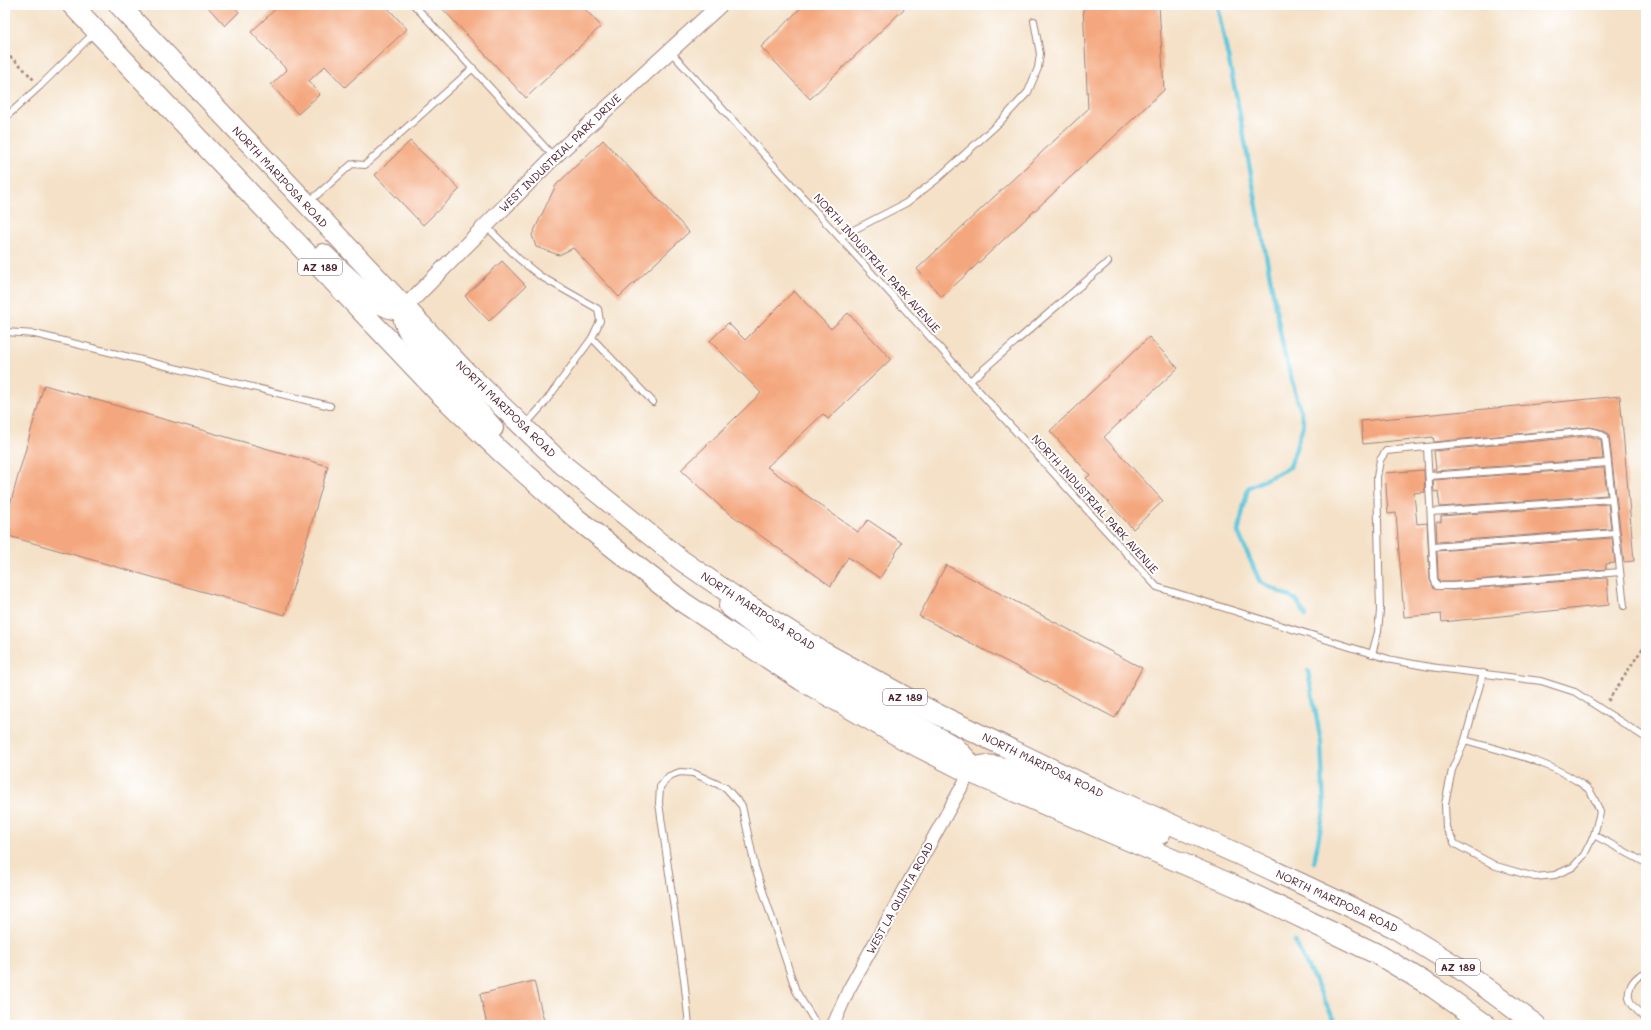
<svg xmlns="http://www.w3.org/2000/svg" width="1651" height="1030" font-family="Mali,sans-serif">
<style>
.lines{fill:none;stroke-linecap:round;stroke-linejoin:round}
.stream{stroke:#5dc5da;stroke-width:4.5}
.building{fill:#f4a77e}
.service-casing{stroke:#9f8079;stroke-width:8}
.minor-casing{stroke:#9f8079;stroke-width:14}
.tertiary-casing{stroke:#9f8079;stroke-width:17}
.trunk-casing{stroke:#9f8079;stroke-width:22}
.path{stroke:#9f8079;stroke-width:2.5;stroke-dasharray:3 3;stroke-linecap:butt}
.service{stroke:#fff;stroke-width:6}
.minor{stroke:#fff;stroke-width:12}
.tertiary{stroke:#fff;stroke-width:15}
.trunk{stroke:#fff;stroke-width:20}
.labels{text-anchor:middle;stroke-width:4;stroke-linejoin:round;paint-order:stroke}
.shield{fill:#fff;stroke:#80626b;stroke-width:1}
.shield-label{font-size:10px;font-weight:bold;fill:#4a1f2b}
.street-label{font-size:11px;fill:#4a1f2b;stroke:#fff}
</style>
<rect width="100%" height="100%" fill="#fff"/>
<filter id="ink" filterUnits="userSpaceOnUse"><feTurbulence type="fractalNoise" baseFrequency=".025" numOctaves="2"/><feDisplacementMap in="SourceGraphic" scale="8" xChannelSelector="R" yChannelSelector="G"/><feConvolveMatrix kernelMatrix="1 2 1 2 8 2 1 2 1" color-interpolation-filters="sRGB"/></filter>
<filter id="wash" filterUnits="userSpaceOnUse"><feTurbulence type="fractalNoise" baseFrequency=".012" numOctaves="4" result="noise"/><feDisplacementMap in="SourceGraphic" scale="16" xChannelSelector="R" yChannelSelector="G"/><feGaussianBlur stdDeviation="0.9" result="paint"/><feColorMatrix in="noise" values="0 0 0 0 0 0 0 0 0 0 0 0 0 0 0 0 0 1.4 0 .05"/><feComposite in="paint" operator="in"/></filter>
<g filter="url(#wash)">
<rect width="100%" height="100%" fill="#f4e1c7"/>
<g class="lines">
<g class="stream">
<path d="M1217 5 1237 99 1284 352 1304 423 1290 467 1248 488 1238 532 1260 582 1296 600 1306 616"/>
<path d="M1308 671 1321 742 1324 811 1314 862"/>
<path d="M1295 942 1333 1017 1341 1025"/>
</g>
</g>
<g id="blocks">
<g class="building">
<path d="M206 5H233L239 12 225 26Z"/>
<path d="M280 5H385L407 29 345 87 325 66 309 81 320 94 298 114 271 85 287 70 251 32Z"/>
<path d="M439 5H581L601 26 526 98Z"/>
<path d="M804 5H908L810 99 761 47Z"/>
<path d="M1083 5H1159L1164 90 942 297 917 269 1088 109Z"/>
<path d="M603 140 689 232 619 297 573 248 559 255 536 247 532 235 556 185Z"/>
<path d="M410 141 460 189 423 225 375 175Z"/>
<path d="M502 261 526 286 489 321 465 296Z"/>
<path d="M794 291 831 329 848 313 891 359 828 419 823 414 767 467 858 532 868 520 902 543 880 578 848 557 831 586 722 508 681 470 761 393 710 341 728 323 745 340Z"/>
<path d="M1149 337 1178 368 1104 437 1163 501 1133 529 1086 478 1090 475 1050 431Z"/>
<path d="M44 385 328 466 285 615 5 535V522Z"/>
<path d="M1620 396 1634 561 1624 562 1609 436 1608 433 1600 429 1590 427 1434 442 1433 437 1363 444 1361 421Z"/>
<path d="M1590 436 1601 440 1603 459 1433 471V469H1436L1434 451Z"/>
<path d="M1604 468 1607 495 1440 507 1438 491 1434 492 1433 480Z"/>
<path d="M1424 470 1425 492 1414 493 1417 524 1427 523 1430 580 1434 589 1453 590 1607 578 1609 605 1442 622 1441 614 1404 617 1396 513 1388 514 1385 473Z"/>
<path d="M1608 504 1611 529 1437 542 1436 522H1441V516Z"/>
<path d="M1612 538 1615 563 1606 564V569L1453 582H1440L1438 578 1437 551Z"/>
<path d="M946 565 1142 668 1115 718 919 616Z"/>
<path d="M534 981 545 1025H487L480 994Z"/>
</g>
</g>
</g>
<g filter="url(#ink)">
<use href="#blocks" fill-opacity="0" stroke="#9f8079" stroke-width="1"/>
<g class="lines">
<defs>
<g id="service">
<path d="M414 5 554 157"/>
<path d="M670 51 1157 587 1392 660 1430 667 1541 681 1575 692 1646 738"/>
<path d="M5 118 40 86 94 33"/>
<path d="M309 202 352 164 365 165 473 68"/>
<path d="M486 226 519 259 540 276 598 309 600 321 592 338 543 405 525 425"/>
<path d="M840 237 906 203 936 180 1000 122 1028 92 1038 68 1040 54 1034 21"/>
<path d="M5 332 35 334 330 406"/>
<path d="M592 338 653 402"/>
<path d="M970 381 1108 262"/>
<path d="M1427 447 1434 579 1437 586H1453L1620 572"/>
<path d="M1429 476 1607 463"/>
<path d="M1431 512 1612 499"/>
<path d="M1433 547 1615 533"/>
<path d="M1372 654 1378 632 1380 611 1377 477 1380 460 1386 451 1590 431 1598 433 1605 437 1624 606"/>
<path d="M1465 740C1505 752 1554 762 1587 788 1593 793 1597 805 1600 812L1594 835 1584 855 1573 867 1555 875 1535 877 1496 866 1455 844 1446 828 1445 804 1452 770 1465 740 1483 673"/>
<path d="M1594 835 1646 863"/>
<path d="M1646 973C1641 974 1636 978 1633 982 1622 999 1634 1008 1646 1019"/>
<path d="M689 1025 684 979 659 803 660 787 669 776 680 772 693 773 726 788 742 806 755 867 796 991 817 1025"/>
</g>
<path id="minor" d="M833 1025 849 989 970 772"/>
<path id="tertiary" d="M405 307 554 157 720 5"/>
<g id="trunk">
<path d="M72 5 437 391 502 453 577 519 684 603 801 680 907 741 962 769 1242 889 1379 955 1434 988 1486 1025"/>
<path d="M119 5 466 372 562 464 681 560 735 597 823 652 933 712 1110 797 1240 855 1393 927 1456 966 1536 1025"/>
<path d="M323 254C340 269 373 305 393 309 398 310 401 309 405 307"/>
<path d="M405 307C401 318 405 325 410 334L493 428"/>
<path d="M729 606C799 661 877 703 955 747L968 761 970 772"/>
<path d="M970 772C981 762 992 765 1005 768L1160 834"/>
</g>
</defs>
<use href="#service" class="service-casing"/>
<use href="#minor" class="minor-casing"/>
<use href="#tertiary" class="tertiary-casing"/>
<use href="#trunk" class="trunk-casing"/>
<g class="path">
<path d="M5 53 18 63 34 80"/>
<path d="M1608 701 1646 643"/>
</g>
<use href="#service" class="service"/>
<use href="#minor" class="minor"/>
<use href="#tertiary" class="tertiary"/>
<use href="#trunk" class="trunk"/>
</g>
</g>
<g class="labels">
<g class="shield">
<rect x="298" y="259" width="44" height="16" rx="3"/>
<rect x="883" y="689" width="44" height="16" rx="3"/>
<rect x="1436" y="959" width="44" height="16" rx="3"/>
</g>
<g class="shield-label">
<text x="320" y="271">AZ 189</text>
<text x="905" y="701">AZ 189</text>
<text x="1458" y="971">AZ 189</text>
</g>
<g class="street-label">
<text transform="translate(560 153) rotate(-44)" y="4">WEST INDUSTRIAL PARK DRIVE</text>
<text transform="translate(280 177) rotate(47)" y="4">NORTH MARIPOSA ROAD</text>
<text transform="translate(877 263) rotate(48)" y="4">NORTH INDUSTRIAL PARK AVENUE</text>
<text transform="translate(506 409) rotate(44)" y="4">NORTH MARIPOSA ROAD</text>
<text transform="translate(1095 504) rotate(48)" y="4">NORTH INDUSTRIAL PARK AVENUE</text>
<text transform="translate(758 611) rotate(33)" y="4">NORTH MARIPOSA ROAD</text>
<text transform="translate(1043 765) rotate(26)" y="4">NORTH MARIPOSA ROAD</text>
<text transform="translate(900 898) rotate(-61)" y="4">WEST LA QUINTA ROAD</text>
<text transform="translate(1337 901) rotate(25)" y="4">NORTH MARIPOSA ROAD</text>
</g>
</g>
<rect width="1651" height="1030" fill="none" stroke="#fff" stroke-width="20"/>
</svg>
